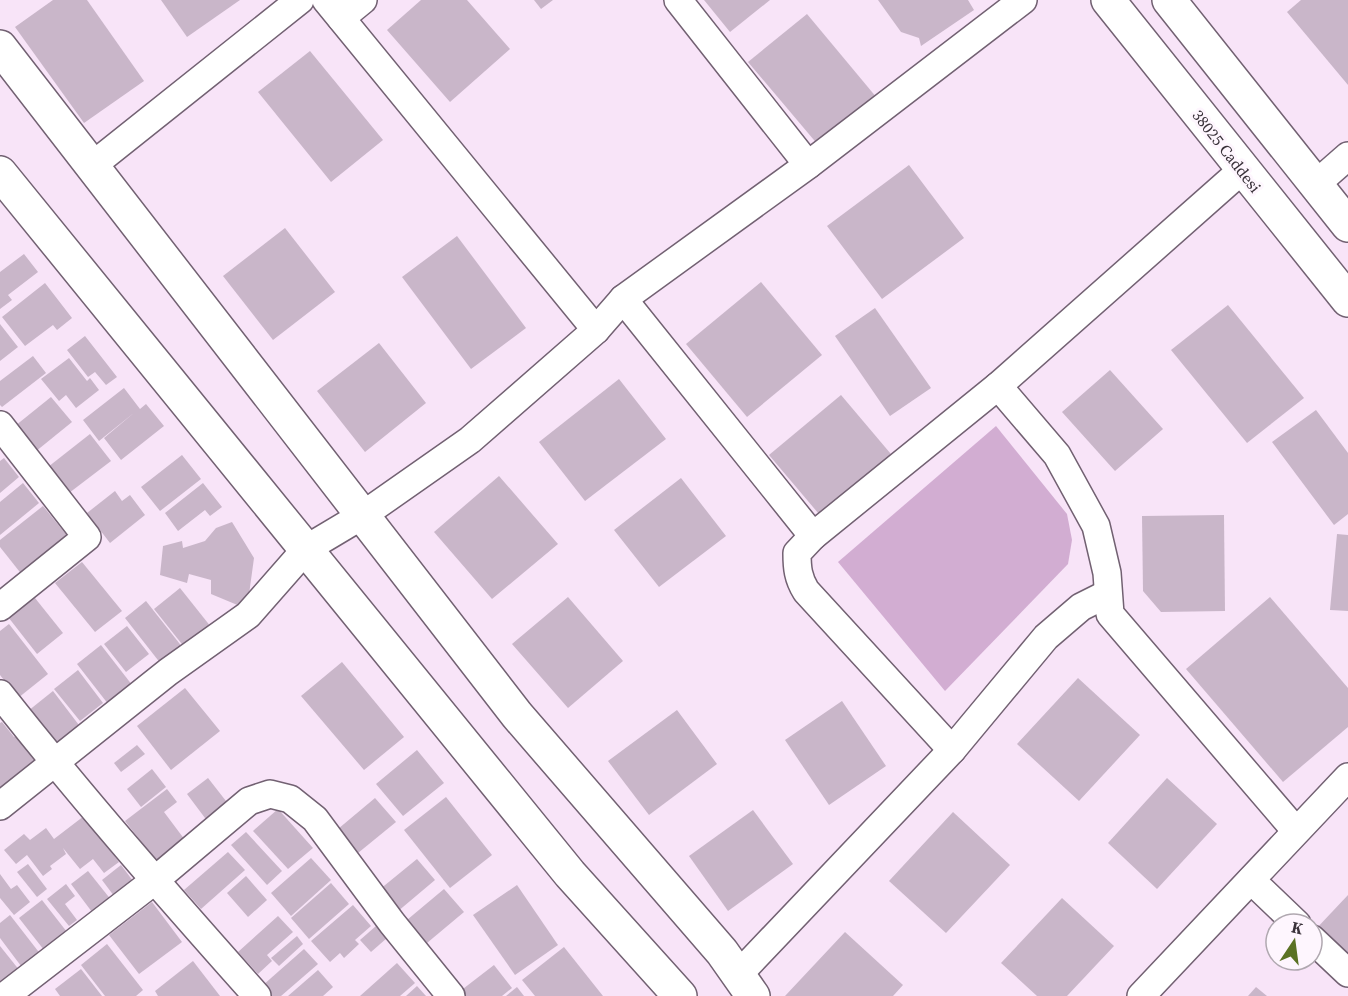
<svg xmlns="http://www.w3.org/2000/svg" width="1348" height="996" font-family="'Source Serif 4',serif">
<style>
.green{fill:#d2add2}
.building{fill:#c9b6c9}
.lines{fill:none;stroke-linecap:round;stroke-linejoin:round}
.street-casing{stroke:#726172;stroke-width:30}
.secondary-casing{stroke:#726172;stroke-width:36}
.street{stroke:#fff;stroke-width:27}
.secondary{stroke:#fff;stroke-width:33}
.labels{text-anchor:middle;stroke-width:6;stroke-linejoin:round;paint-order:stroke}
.street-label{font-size:16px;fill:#3a323a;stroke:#fef6fe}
</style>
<rect width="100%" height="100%" fill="#f8e4f8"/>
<path class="green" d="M996 426 1067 514 1072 540 1068 564 945 691 838 562Z"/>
<g class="building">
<path d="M53 0H87L144 81 84 123 15 27Z"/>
<path d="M161 0H240L187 37Z"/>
<path d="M421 0H467L510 49 450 102 387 30Z"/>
<path d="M534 0H553L541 9Z"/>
<path d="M704 0H770L730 32Z"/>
<path d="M878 0H968L974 10 921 46 919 38 901 32Z"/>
<path d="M1301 0H1348V85L1287 12Z"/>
<path d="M807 14 877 98 819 146 748 62Z"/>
<path d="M310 51 383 140 331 182 258 92Z"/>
<path d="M909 165 964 238 882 299 827 226Z"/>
<path d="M285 228 335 292 273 340 223 276Z"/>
<path d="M457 236 526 328 471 369 402 277Z"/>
<path d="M24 254 38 272 8 295 12 300 0 309V272Z"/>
<path d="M761 282 822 355 747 417 686 344Z"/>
<path d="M45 283 72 318 57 330 53 325 25 346 2 317Z"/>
<path d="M1228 305 1304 398 1247 443 1171 350Z"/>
<path d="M875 308 931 388 890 416 835 336Z"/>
<path d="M0 324 18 347 0 361Z"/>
<path d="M85 336 117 377 106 385 95 372 88 377 67 350Z"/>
<path d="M379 343 426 403 365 452 317 391Z"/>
<path d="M33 356 46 373 2 407 0 405V381Z"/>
<path d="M69 358 87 381 90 378 99 390 76 408 66 395 59 401 41 379Z"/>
<path d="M1110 370 1163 429 1115 471 1062 412Z"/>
<path d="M619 379 666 439 585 501 539 442Z"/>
<path d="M124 388 140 409 146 404 164 426 121 460 104 438 135 412 99 441 83 420Z"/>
<path d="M841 395 896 460 824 520 769 455Z"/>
<path d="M51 397 72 422 35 452 15 426Z"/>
<path d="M1316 410 1348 453V514L1334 525 1272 442Z"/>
<path d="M90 434 111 461 69 493 48 467Z"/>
<path d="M182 455 201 479 160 511 141 487Z"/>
<path d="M4 458 19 477 0 493V461Z"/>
<path d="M499 476 558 544 492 599 434 532Z"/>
<path d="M681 478 726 536 659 587 614 530Z"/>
<path d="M23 483 39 503 0 535V502Z"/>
<path d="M203 483 222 507 210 516 205 510 178 531 165 513Z"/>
<path d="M115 491 122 501 130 495 145 515 110 543 87 513Z"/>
<path d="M43 506 69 538 23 576 0 547V540Z"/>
<path d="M1224 515 1225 611 1161 612 1143 591 1142 516Z"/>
<path d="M232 522 254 558 247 609 211 594V580L189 574 187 583 160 575 163 546 182 541 183 548 205 541 216 528Z"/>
<path d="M1337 534 1348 535V611L1330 610Z"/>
<path d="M82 562 122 611 95 632 55 583Z"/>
<path d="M180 588 215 632 189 653 154 609Z"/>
<path d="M31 593 63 633 37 654 5 613Z"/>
<path d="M568 597 623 661 568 708 512 644Z"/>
<path d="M1270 597 1348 688V727L1283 782 1186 669Z"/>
<path d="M146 601 183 648 161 664 125 618Z"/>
<path d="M9 624 48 674 18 698 0 675V631Z"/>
<path d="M127 626 149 654 126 672 104 644Z"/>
<path d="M101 645 136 690 112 709 77 664Z"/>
<path d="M342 662 404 737 364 770 301 696Z"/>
<path d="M78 670 103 703 80 721 54 689Z"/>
<path d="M1078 678 1140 735 1079 801 1017 744Z"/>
<path d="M185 688 220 731 171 770 137 726Z"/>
<path d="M53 691 85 733 56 756 23 715Z"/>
<path d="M842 701 886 766 829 805 785 740Z"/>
<path d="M677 710 717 764 649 815 608 761Z"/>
<path d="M2 722 14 737 19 734 43 766 5 794 0 787V723Z"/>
<path d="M137 745 145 754 121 772 114 763Z"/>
<path d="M417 750 444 783 403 816 376 784Z"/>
<path d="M152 769 166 787 141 807 127 789Z"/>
<path d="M208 778 233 810 211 826 187 794Z"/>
<path d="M1167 778 1217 824 1157 889 1108 843Z"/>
<path d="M167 789 177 802 164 812 185 840 157 862 125 821Z"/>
<path d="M446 797 492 855 450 888 404 830Z"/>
<path d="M375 798 396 822 358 853 338 829Z"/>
<path d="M278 809 313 848 288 869 253 831Z"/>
<path d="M753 810 793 864 728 911 689 856Z"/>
<path d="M953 812 1010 865 946 933 889 881Z"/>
<path d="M84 816 119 862 104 873 93 859 80 869 63 848 66 854 50 866 52 869 43 876 27 855 16 864 4 850 24 834 30 840 46 828 54 839Z"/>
<path d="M246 832 282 871 267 885 231 845Z"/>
<path d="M228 852 245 870 201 909 184 890Z"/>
<path d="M311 858 331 880 291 916 271 893Z"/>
<path d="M417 859 435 880 397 912 379 890Z"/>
<path d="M28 864 47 889 37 897 17 872Z"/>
<path d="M121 865 139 889 120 904 102 880Z"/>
<path d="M88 871 116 906 98 920 71 884Z"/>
<path d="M0 874 11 889 17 885 30 902 14 915 0 898Z"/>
<path d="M246 876 267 900 248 917 227 893Z"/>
<path d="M331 883 349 904 309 939 291 918Z"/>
<path d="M66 884 75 896 65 904 77 920 69 926 47 899Z"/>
<path d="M517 885 558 945 515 975 473 915Z"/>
<path d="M444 889 464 912 421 948 401 925Z"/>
<path d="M1348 895V960L1315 930Z"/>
<path d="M1062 898 1114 946 1067 996H1037L1001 963Z"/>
<path d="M42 900 74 941 51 959 19 918Z"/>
<path d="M152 902 182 942 139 974 109 935Z"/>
<path d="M353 905 371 926 355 940 359 944 344 958 340 953 330 962 311 941Z"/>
<path d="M10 915 45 960 27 974 0 938V923Z"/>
<path d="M278 916 293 932 267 955 272 961 258 974 238 952Z"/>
<path d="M376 926 387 938 371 952 360 940Z"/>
<path d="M845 932 903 985 893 996H785Z"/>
<path d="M297 936 303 944 279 966 271 958Z"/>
<path d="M107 944 143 990 136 996H105L81 965Z"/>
<path d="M0 946 24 976 0 995Z"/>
<path d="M564 947 603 996H535L522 980Z"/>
<path d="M304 949 318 964 281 996H271L262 986Z"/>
<path d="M193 961 220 996H158L155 991Z"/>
<path d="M397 963 415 983 400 996H360Z"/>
<path d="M494 965 512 988 502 996H462L459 992Z"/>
<path d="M81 969 102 996H60L55 989Z"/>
<path d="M318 970 333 987 323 996H288Z"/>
<path d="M417 986 426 996H406Z"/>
<path d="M517 987 524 996H506Z"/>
<path d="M1256 987 1267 996H1248Z"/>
</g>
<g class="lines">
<defs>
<g id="street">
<path d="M326 0 596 330"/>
<path d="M678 0 808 165"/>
<path d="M341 18 363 0"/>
<path d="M93 165 300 0"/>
<path d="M1316 184 1348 156"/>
<path d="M623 299 813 536 998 386 1242 170"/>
<path d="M998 386 1057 455 1096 526 1107 573 1110 614 1296 831"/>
<path d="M0 425 87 537 0 607"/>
<path d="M813 536 797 553C797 568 798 578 806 591L952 750"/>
<path d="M0 694C82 798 169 897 257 996"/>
<path d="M0 806 168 672 248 615 306 549 363 515 470 440 596 330 623 299 808 165 1023 0"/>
<path d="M1251 880 1297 924"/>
<path d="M1312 939 1348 973"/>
<path d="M737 976 952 750 1046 637 1081 607 1107 594"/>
<path d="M5 996 154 881 249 801 270 794 290 799 315 819 392 923 451 996"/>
<path d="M1141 996 1348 777"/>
</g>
<g id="secondary">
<path d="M1108 0 1348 300"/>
<path d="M1169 0 1348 225"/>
<path d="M0 47 517 715 722 952 753 996"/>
<path d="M0 173 570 874 680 996"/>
</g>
</defs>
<use href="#street" class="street-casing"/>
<use href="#secondary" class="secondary-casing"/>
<use href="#street" class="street"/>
<use href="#secondary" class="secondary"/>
</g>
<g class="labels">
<g class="street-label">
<text transform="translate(1227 151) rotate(52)" y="6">38025 Caddesi</text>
</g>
</g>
<g transform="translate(1294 942) rotate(13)"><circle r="28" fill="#fef6fe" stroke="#b0a8b0" stroke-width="1.5"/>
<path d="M0-4.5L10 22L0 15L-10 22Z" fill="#5b7224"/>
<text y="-9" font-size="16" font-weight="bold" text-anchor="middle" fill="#3a323a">K</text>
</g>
</svg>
